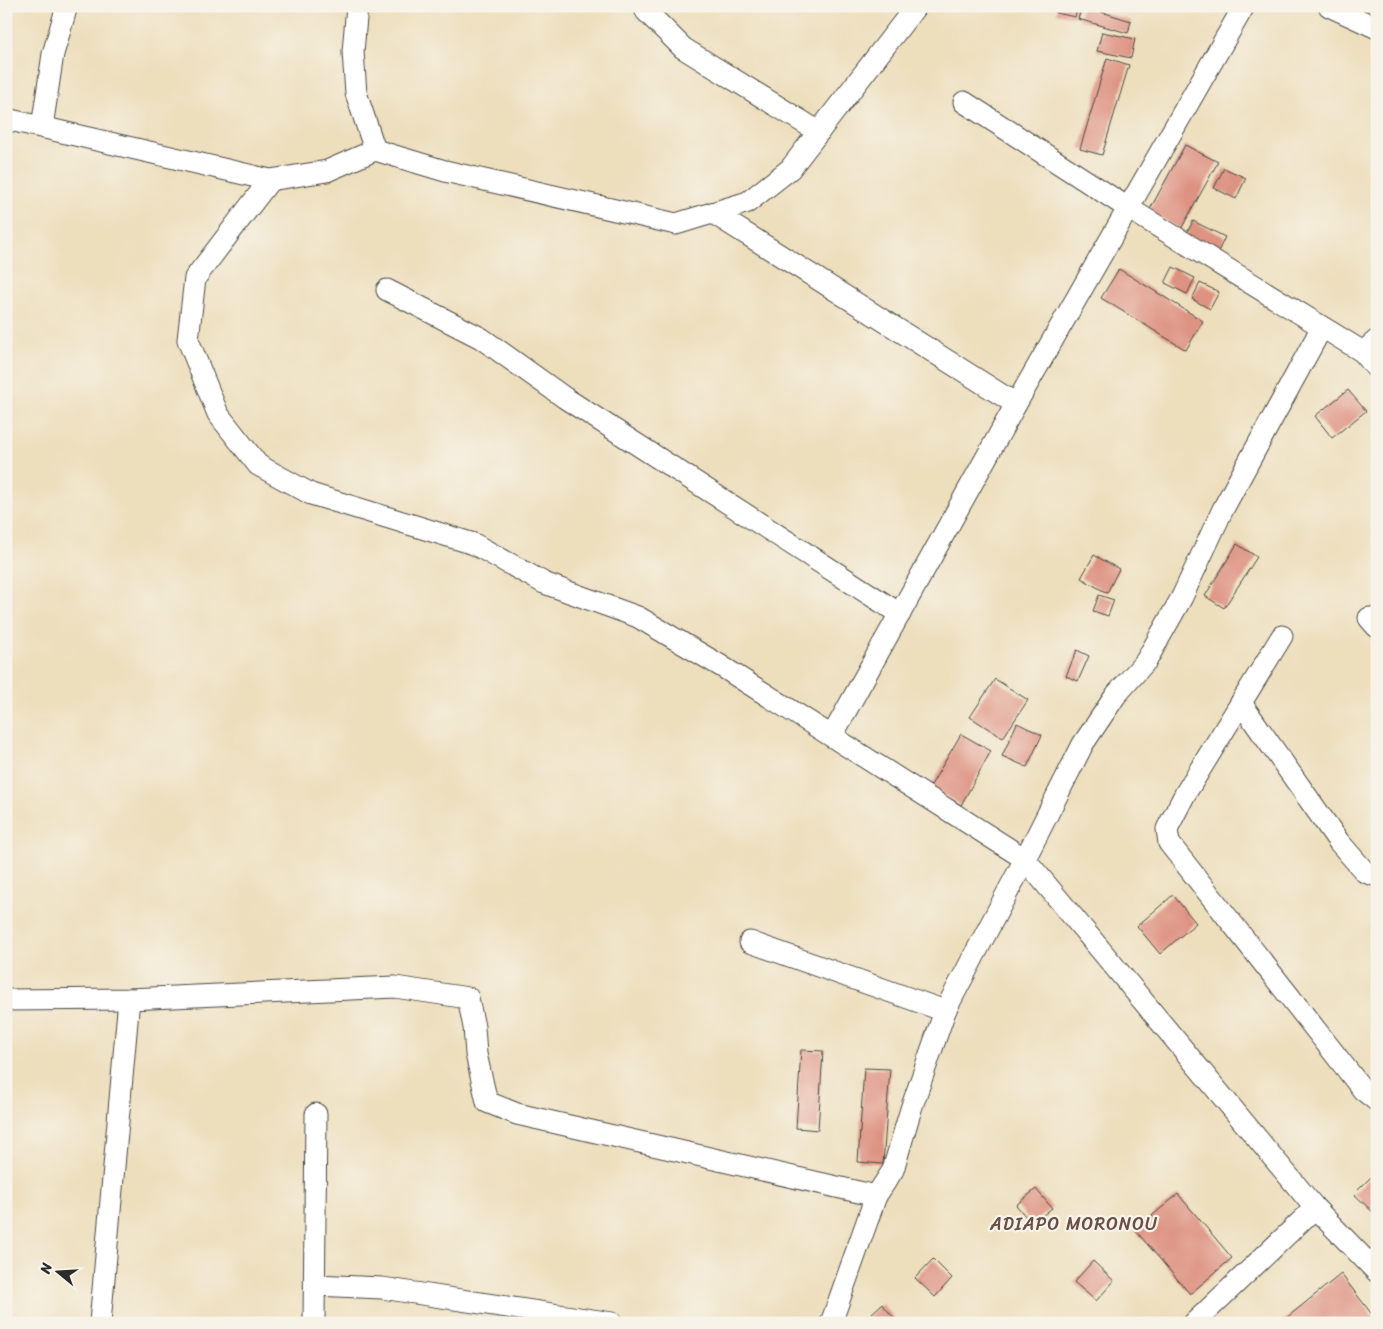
<svg xmlns="http://www.w3.org/2000/svg" width="1383" height="1329" font-family="Sriracha,sans-serif">
<style>
.building{fill:#de9382}
.lines{fill:none;stroke-linecap:round;stroke-linejoin:round}
.minor-casing{stroke:#484641;stroke-width:23}
.minor{stroke:#fff;stroke-width:21}
.labels{text-anchor:middle;stroke-width:4.5;stroke-linejoin:round;paint-order:stroke}
.quarter-label{font-size:18px;letter-spacing:1px;fill:#6a4f49;stroke:#f7f3e8}
</style>
<rect width="100%" height="100%" fill="#f7f3e8"/>
<filter id="ink" filterUnits="userSpaceOnUse"><feTurbulence type="fractalNoise" baseFrequency=".02" numOctaves="2"/><feDisplacementMap in="SourceGraphic" scale="10" xChannelSelector="R" yChannelSelector="G"/><feConvolveMatrix kernelMatrix="1 2 1 2 8 2 1 2 1" color-interpolation-filters="sRGB"/></filter>
<filter id="wash" filterUnits="userSpaceOnUse"><feTurbulence type="fractalNoise" baseFrequency=".0096" numOctaves="4" result="noise"/><feDisplacementMap in="SourceGraphic" scale="20" xChannelSelector="R" yChannelSelector="G"/><feGaussianBlur stdDeviation="1.12" result="paint"/><feColorMatrix in="noise" values="0 0 0 0 0 0 0 0 0 0 0 0 0 0 0 0 0 1.4 0 .05"/><feComposite in="paint" operator="in"/></filter>
<g filter="url(#wash)">
<rect width="100%" height="100%" fill="#eddebc"/>
<g id="blocks">
<g class="building">
<path d="M1058 6H1078L1075 17 1056 13Z"/>
<path d="M1082 6 1131 21 1128 33 1078 19Z"/>
<path d="M1102 32 1135 39 1131 58 1097 51Z"/>
<path d="M1107 58 1129 65 1102 155 1080 149Z"/>
<path d="M1185 145 1218 162 1181 229 1149 211Z"/>
<path d="M1224 168 1246 178 1236 199 1214 188Z"/>
<path d="M1193 221 1225 237 1218 252 1186 235Z"/>
<path d="M1173 267 1195 278 1187 294 1165 283Z"/>
<path d="M1119 269 1203 321 1186 350 1101 298Z"/>
<path d="M1200 283 1219 292 1210 309 1192 299Z"/>
<path d="M1348 390 1366 411 1332 438 1315 416Z"/>
<path d="M1237 544 1257 557 1224 608 1205 596Z"/>
<path d="M1094 555 1119 569 1107 593 1081 578Z"/>
<path d="M1099 595 1114 600 1108 616 1093 611Z"/>
<path d="M1077 650 1089 656 1078 681 1066 676Z"/>
<path d="M995 679 1028 700 1003 738 970 717Z"/>
<path d="M1017 723 1042 735 1027 767 1002 756Z"/>
<path d="M961 734 991 751 961 805 930 787Z"/>
<path d="M1173 895 1196 923 1160 954 1137 926Z"/>
<path d="M801 1050 823 1051 818 1130 796 1128Z"/>
<path d="M864 1068 890 1069 883 1164 858 1162Z"/>
<path d="M1377 1171V1216L1354 1194Z"/>
<path d="M1036 1189 1052 1208 1032 1224 1016 1205Z"/>
<path d="M1178 1194 1232 1258 1190 1294 1135 1230Z"/>
<path d="M933 1259 952 1278 935 1297 915 1278Z"/>
<path d="M1093 1261 1114 1281 1096 1301 1074 1282Z"/>
<path d="M1341 1274 1377 1321 1375 1323H1280Z"/>
<path d="M882 1304 895 1319 893 1323H861Z"/>
</g>
</g>
</g>
<g filter="url(#ink)">
<use href="#blocks" fill-opacity="0" stroke="#484641" stroke-width="1"/>
<g class="lines">
<defs>
<g id="minor">
<path d="M357 6 353 52 356 93 375 150"/>
<path d="M644 6 646 11 683 48 819 132"/>
<path d="M1329 6 1377 28"/>
<path d="M964 102 1128 208 1363 352 1377 369"/>
<path d="M6 119 270 180 327 171 375 150 445 171 676 224 748 202 790 169 916 6"/>
<path d="M42 127 53 54 67 6"/>
<path d="M270 180 195 278 188 340 218 414 258 465 311 494 474 544 544 583 638 617 721 666 1025 859 1315 1208 1377 1272"/>
<path d="M713 213 1016 404"/>
<path d="M387 290 481 338 565 398 900 614"/>
<path d="M1363 352 1377 340"/>
<path d="M1369 618 1377 627"/>
<path d="M1282 636 1185 794 1167 829 1169 843 1363 1090 1377 1101"/>
<path d="M1241 703 1339 842 1365 872 1377 876"/>
<path d="M832 736 1016 404 1244 6"/>
<path d="M750 942 945 1011"/>
<path d="M6 1000 129 999 395 987 468 998 474 1027 476 1054 487 1102 517 1114 876 1196"/>
<path d="M315 1285 382 1288 612 1323"/>
<path d="M100 1323 129 999"/>
<path d="M314 1323 316 1114"/>
<path d="M831 1323 876 1196 893 1170 911 1109 945 1011 1025 859 1083 744 1116 695 1146 661 1182 597 1223 509 1322 327"/>
<path d="M1194 1323 1315 1208"/>
</g>
</defs>
<use href="#minor" class="minor-casing"/>
<use href="#minor" class="minor"/>
</g>
</g>
<g class="labels">
<g class="quarter-label">
<text x="1074" y="1230">ADIAPO MORONOU</text>
</g>
</g>
<rect width="1383" height="1329" fill="none" stroke="#f7f3e8" stroke-width="25"/>
<g transform="translate(58 1272) rotate(288)" stroke="#f7f3e8" stroke-width="4" paint-order="stroke">
<path d="M0-4L9 19L0 12L-9 19Z" fill="#2b2b2b"/>
<text y="-8" font-size="14" font-weight="bold" text-anchor="middle" fill="#2b2b2b">N</text>
</g>
</svg>
